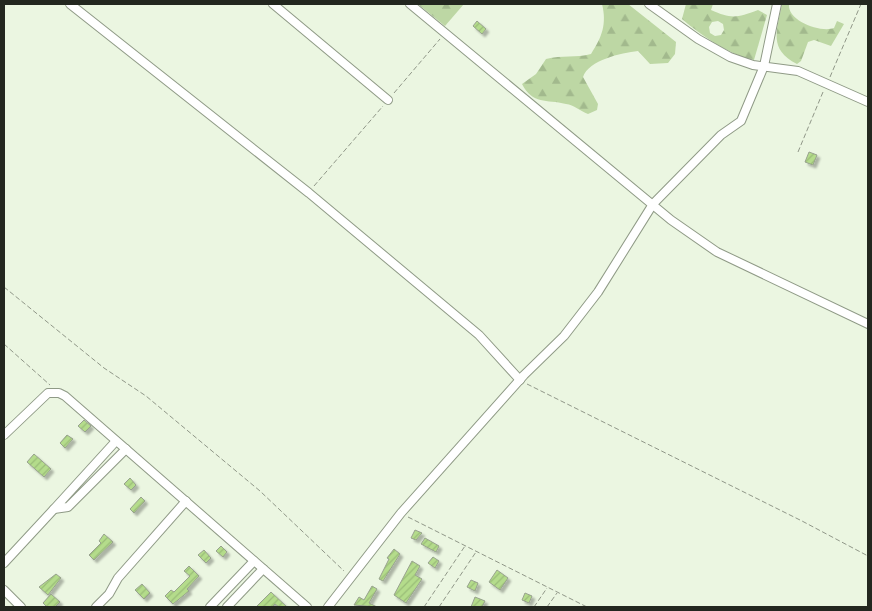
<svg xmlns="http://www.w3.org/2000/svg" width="872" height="611" font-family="'PT Sans Narrow',sans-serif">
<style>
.forest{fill:url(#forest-firs);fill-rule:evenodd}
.building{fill:url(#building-hatch);stroke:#98a28e;filter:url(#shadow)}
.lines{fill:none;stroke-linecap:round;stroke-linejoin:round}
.street-casing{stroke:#8f9a86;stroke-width:10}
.path{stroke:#909788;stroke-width:1;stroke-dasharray:5 2.5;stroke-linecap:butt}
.street{stroke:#fff;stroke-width:8}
</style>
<defs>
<pattern id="forest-firs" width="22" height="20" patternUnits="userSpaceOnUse" patternTransform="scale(1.25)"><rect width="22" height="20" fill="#bdd7a4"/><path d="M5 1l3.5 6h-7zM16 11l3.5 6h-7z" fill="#a2b98d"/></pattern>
<pattern id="building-hatch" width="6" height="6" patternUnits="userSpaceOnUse" patternTransform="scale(1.25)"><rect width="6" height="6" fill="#b4dc8b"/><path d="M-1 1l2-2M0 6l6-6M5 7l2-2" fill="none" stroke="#9abd78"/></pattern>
<filter id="shadow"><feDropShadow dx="3" dy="3" stdDeviation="1" flood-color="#0004"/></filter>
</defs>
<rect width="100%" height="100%" fill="#ebf6e1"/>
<g class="forest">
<path d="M418 4H464L445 26Z"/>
<path d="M602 4H628L676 42 675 54 668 63 650 64 638 51C621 53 589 60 583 77L598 104 597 110 588 114C580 111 574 105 566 104 546 99 533 105 522 84L536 74 546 59C562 55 576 58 591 54 602 37 607 24 602 4Z"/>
<path d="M686 4H713L711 10C731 19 737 18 758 10L767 15 754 60C728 54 702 36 682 19ZM718 21 723 24 724 30 721 35 715 36 710 33 709 27 712 22Z"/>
<path d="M782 4H789C787 21 821 33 834 28L837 21 844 24 831 46 814 40 808 42 801 61 797 64C768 49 777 31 782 4Z"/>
</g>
<g class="building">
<path d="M477 21 486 29 482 34 473 26Z"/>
<path d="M809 152 817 155 813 165 805 162Z"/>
<path d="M84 420 91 426 85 432 78 426Z"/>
<path d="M67 435 73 439 65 448 60 443Z"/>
<path d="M34 454 51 469 44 477 27 462Z"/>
<path d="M130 478 136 485 131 490 124 484Z"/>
<path d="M141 497 145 501 134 513 130 509Z"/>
<path d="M415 530 422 533 416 540 411 538Z"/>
<path d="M104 534 113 542 94 560 89 555 101 543 99 541Z"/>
<path d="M425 538 439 546 436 552 421 544Z"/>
<path d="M221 546 227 552 223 557 216 551Z"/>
<path d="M394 549 400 554 383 581 379 579 389 559 387 558Z"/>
<path d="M204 550 211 558 206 563 198 555Z"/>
<path d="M433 557 439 561 435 568 428 563Z"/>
<path d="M412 561 420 566 415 575 422 579 406 603 394 595Z"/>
<path d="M189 566 199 576 187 589 189 591 173 604 165 596 171 590 174 592 190 576 184 571Z"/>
<path d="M497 570 508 578 500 590 489 582Z"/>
<path d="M56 574 61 578 48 595 39 587Z"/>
<path d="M471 580 478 583 475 591 467 587Z"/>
<path d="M142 584 150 593 144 599 135 590Z"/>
<path d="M372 586 377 589 369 603 377 607 354 605 359 597 364 600Z"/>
<path d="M271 592 287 607H279L275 604 272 607H256Z"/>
<path d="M525 593 532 596 529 603 522 600Z"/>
<path d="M51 594 60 602 55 607H47L43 603Z"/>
<path d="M475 597 485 601 482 607H471Z"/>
</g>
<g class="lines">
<defs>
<g id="street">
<path d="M70 4 309 193 479 335 520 380"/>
<path d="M273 4 388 100"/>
<path d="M410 4 671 220 717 252 868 324"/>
<path d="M649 4 698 39 730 57 753 65 798 71 868 102"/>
<path d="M4 435 48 393H59L65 396 307 607"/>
<path d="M116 441 54 509 68 507 126 449"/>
<path d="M4 563 54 509"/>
<path d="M4 590 21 607"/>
<path d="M96 607 109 594 118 578 186 501"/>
<path d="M210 607 254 561"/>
<path d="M227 607 263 569"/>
<path d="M328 607 401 513 524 375 564 336 598 292 653 204 721 135 741 121 764 66 777 4"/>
</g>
</defs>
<use href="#street" class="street-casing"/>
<g class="path">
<path d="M830 77 861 4"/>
<path d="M394 93 440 39"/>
<path d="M798 152 823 92"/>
<path d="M314 186 383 106"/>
<path d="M4 287 104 368 146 396 260 491 344 571"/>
<path d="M4 344 50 385"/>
<path d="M527 384 802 521 868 556"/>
<path d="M408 517 587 607"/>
<path d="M424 607 465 546"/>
<path d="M439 607 476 552"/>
<path d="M534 607 547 588"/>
<path d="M547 607 557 593"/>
</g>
<use href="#street" class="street"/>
</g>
<rect width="872" height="611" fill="none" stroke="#23271f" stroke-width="10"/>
</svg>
